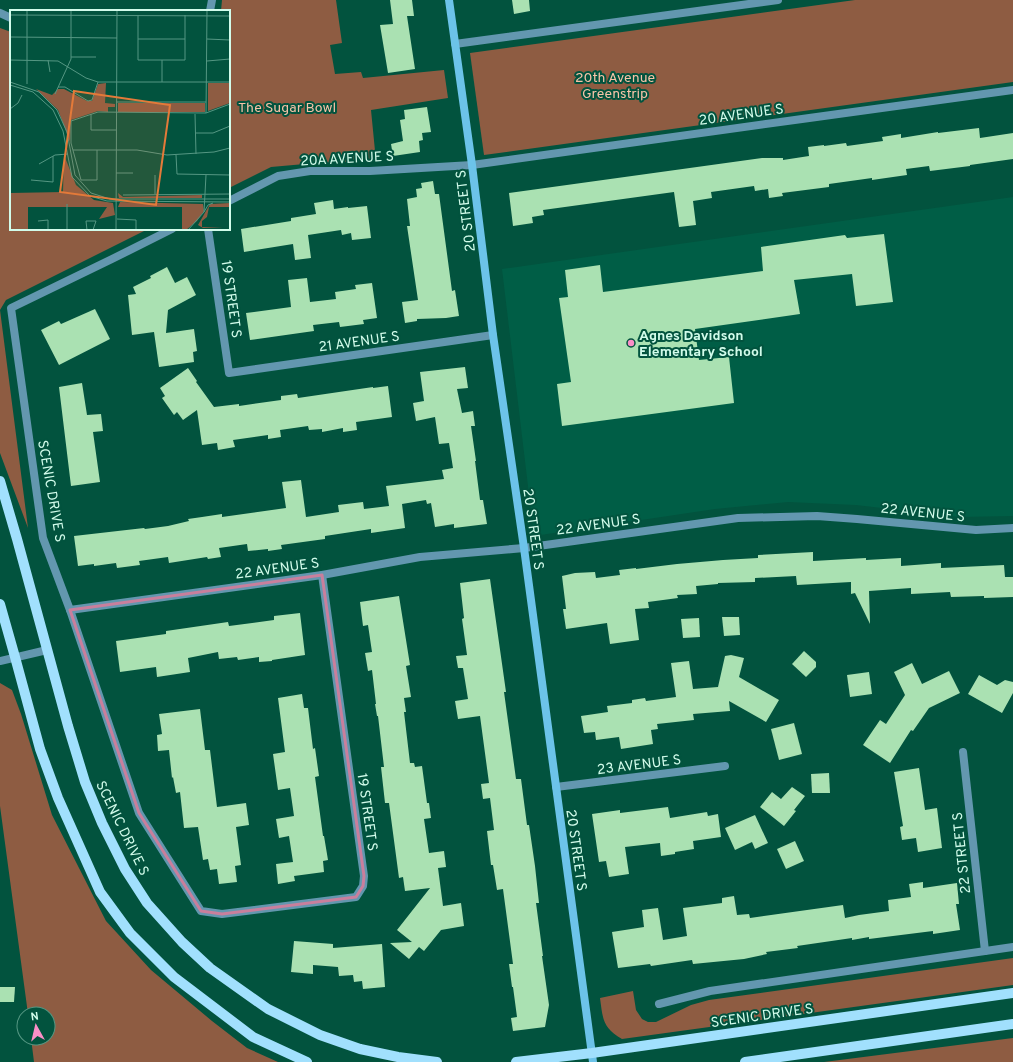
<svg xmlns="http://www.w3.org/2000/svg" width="1013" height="1062" font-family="Overpass,sans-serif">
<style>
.built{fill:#005e46}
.green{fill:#8e5c42}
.building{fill:#aae1b2}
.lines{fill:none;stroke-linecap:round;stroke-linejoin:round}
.street{stroke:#6397af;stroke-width:8}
.secondary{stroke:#6cc3e9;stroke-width:8}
.primary{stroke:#a1e0fd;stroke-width:10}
.marked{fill:none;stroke:#c97f9c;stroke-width:3;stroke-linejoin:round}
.poi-dot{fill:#fa8fc7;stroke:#02533e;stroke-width:1.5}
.labels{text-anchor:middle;stroke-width:4;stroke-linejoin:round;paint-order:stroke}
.park-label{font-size:14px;fill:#f7c3a8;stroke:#02533e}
.street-label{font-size:14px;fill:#d2fceb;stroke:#02533e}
.poi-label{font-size:14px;font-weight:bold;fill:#d2fceb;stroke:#02533e;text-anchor:start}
.inset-road{fill:none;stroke:#559783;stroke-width:1}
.view{fill:#e47a39;fill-opacity:0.15;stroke:#e47a39;stroke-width:2}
.inset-edge{fill:none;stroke:#d2fceb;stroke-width:2}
</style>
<rect width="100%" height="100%" fill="#02533e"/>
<path class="built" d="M1013 197V516L959 517 856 505 788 502 715 509 534 536 502 269Z"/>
<g class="green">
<path d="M222 0H336L342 43 330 45 335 74 361 72 363 78 444 70 448 98 371 110 376 161 316 163 271 167 229 188V11H221Z"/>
<path d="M855 0H1013V82L484 155 470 53Z"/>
<path d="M0 28 11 32V229H148L6 300 0 310 28 528 0 453Z"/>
<path d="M0 683 12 690 21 714 52 815 106 921 151 970 212 1021 247 1048 278 1062H34L31 1038H48V1014H28L0 806Z"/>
<path d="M1013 958V985L622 1039C602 1027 603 1019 600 998L633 991 636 1010 642 1019 648 1022H656L691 1005 709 1000Z"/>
<path d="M1013 1038V1062H824Z"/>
</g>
<g class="building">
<path d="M390 0H412L414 16H407L415 69 388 73 380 25 393 24Z"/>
<path d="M512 0H529L530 11 514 14Z"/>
<path d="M427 107 431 132 422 133 423 140 419 141 420 152 393 156 391 144 403 141 400 120 405 119 404 110Z"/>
<path d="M979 128 980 138 1013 133V159L970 165V166L930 171 929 166 906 169 907 175 872 180V178L829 184V187L782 193 783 196 769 198 768 189 755 191 754 186 711 192 712 198 693 201 696 225 679 227 674 192 543 210 544 215 532 217 533 223 513 226 509 193 762 158H783V160L809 156 808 147 824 145V146L846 143 847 146 883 141 882 137 901 134V138L938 132V133Z"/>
<path d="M433 181 435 194H439L452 291 455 290 459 316 446 318 417 319V321L405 323 402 302 418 300 407 226H410L407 199 417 197 416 189 422 188 421 183Z"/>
<path d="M333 200 334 209 348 207V208L367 206 371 238 352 240 351 233 342 235 341 230 308 235 311 258 295 260 293 244 244 252 241 229 291 221V218L316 214 314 203Z"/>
<path d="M884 234 893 302 856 306 852 274 794 280 800 314 695 329 699 360 729 357 734 403 562 426 557 384 571 382 559 298 568 297 565 270 600 265 603 292 763 271 761 247 845 235 847 238Z"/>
<path d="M167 267 175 283 187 277 196 295 168 310 166 333 194 329 197 351 193 352 194 362 159 367 154 332 132 335 128 295 136 294 133 287 151 278 150 276Z"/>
<path d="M307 278 310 302 336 299 335 292 356 289 355 285 372 283 377 318 363 320 364 324 340 327 339 322 313 325 314 331 250 340 246 313 291 307 288 280Z"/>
<path d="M95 309 110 339 59 365 41 330 59 321 61 324Z"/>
<path d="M465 367 468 388 457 389 462 413 473 411 475 426H471L476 461H475L480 500H483L487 524 454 528V524L435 527 431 503 427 504 426 500 402 504 405 528 371 533V529L325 536V539L281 545 282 549 268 551V549L248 551 247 544 219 548 221 557 208 559 207 557 169 563 168 557 139 561 140 565 117 568 116 563 94 566V564L78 566 74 536 144 528 145 529 168 526 189 521 188 519 202 517 222 514V517L286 508 282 482 301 480 306 517 339 512 338 505 363 502 364 509 389 506 386 486 444 479 442 470 453 468 449 443 439 444 435 417 416 421 413 403 424 401 420 372Z"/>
<path d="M188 368 197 381 196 382 214 407 239 404V406L281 400V396L297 394 298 398 373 387V388L388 386 392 417 356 422 357 430 343 432V428L322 432V429L309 430 308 426 280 430 281 437 268 439V435L233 440 235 447 218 450 217 443 202 445 197 410 183 420 177 412 174 415 162 398 165 396 160 388Z"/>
<path d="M82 383 87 415 101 414 103 431 93 432 100 482 71 486 59 387Z"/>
<path d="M813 552V561L866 558V560L901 558V566L941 563V568L1004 565 1005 577H1013V597L984 598V596L951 597 950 592 911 594V588L869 591 870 624 855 593 851 594V582L797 585 796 576 755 578V582L718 583V584L696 586 697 594 677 595 678 598 648 602 649 608 635 609 639 640 610 644 607 623 566 629 563 609H566L562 576 575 573 595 572 596 578 620 575 619 570 636 568V569L677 564 723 560 758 558V555Z"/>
<path d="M490 579 506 692H504L516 779H521L527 825H529L535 866 539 903H536L543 956H542L549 1005 545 1027 513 1031 511 1018 517 1017 513 987H512L509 964H513L503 889 497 890 493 865H491L487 831 494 830 490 798 483 799 481 784 489 783 480 716 458 719 455 701 468 699 463 668H458L456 656 467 655 462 619 464 618 460 583Z"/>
<path d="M399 596 410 665 406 666 411 697 404 698 406 712H404L410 763H414L415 767 422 766 427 803H429L431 818 424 819 429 853 444 851 446 867 438 868 443 906 461 903 464 926 441 930 424 951 419 947 409 959 390 943 412 942 397 930 430 888 405 891 403 877 399 878 389 803H385L381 767H384L378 716H377L375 704H376L372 670 368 671 365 653 372 652 368 625 363 626 360 602Z"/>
<path d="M300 613 305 655 272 660V661L259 662V657L238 660 237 657 219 659 218 652 188 658 190 672 157 677 156 667 120 672 116 641 166 634V631L228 622 229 626 274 620V616Z"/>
<path d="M722 617H739L740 635 724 636Z"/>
<path d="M699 618 700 637 683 638 681 619Z"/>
<path d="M804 651 816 662V667L806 677 792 664Z"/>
<path d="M731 655 744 658 739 677 779 700 766 722 729 701 730 711 693 714 694 720 657 724 658 729 651 730 653 744 621 749 619 737 596 740 595 732 584 733 581 716 608 712 607 706 632 703V700L645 698 646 701 676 697 671 663 689 661 693 689 718 687 725 656Z"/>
<path d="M912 663 922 684 949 671 960 693 929 708 913 731 911 730 890 763 863 745 880 720 886 724 905 695 894 672Z"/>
<path d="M869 672 872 694 850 697 847 675Z"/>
<path d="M979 675 997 685 1005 680 1013 682V693L1002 713 968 694Z"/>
<path d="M302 694 304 708H308L313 749 315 748 319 776 315 777 323 836H324L328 860 323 861 324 872 294 876 295 881 278 884 276 864 293 862 289 836 279 838 276 819 294 816 290 788 278 790 273 754 285 752 278 698Z"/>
<path d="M200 709 205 750H210L217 807 246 803 249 825 236 827 241 865 235 866 237 882 219 884 217 869 210 870 208 859 203 860 198 827 184 828 180 792 176 793 173 777 172 778 169 750 158 751 157 735 162 734 159 714Z"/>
<path d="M794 723 802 754 779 760 771 729Z"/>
<path d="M919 768 925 810 937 808 942 848 918 852 916 838 902 840 900 827 903 826 894 772Z"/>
<path d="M829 773 830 793H812L811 774Z"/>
<path d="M792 787 805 796 794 810 796 811 784 826 760 807 772 792 781 799Z"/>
<path d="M668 807 670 818 707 812 708 816 718 814 721 837 693 841 694 849 675 852V854L661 856 660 843 625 847 629 874 609 877 606 861 599 862 592 814 620 810V813Z"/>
<path d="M755 815 768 843 755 849 752 842 735 850 725 828Z"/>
<path d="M795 841 804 861 786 869 777 849Z"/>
<path d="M923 882V888L957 883 959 904H956L960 930 933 934V931L869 939V937L852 940V938L797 946 798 948 766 952 767 954 744 959 693 964 692 960 651 966 650 964 618 968 612 932 644 927 642 910 658 908 663 940 687 936 683 908 722 903V898L734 896 737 915 749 914 750 918 843 905 845 918 859 915 889 911 888 900 911 897 909 884Z"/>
<path d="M294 941 333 944V948L382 944 385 987 363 989 362 981 354 982 353 975 339 976 338 967 313 965V974L291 972Z"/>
<path d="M0 987H15L14 1002H0Z"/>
</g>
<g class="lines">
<g class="street">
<path d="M210 11 212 0"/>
<path d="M0 13 11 18"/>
<path d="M455 44 778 0"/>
<path d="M229 201 278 176 310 171H370L472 165 802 119 1013 90"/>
<path d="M172 229 112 259 11 308 43 538 70 610 139 813 201 911 222 914 356 897 363 886 364 876 322 575"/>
<path d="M208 229 229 373 493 335"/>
<path d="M70 610 322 575 420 557 524 548 738 518 817 516 857 519 976 530 1013 528"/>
<path d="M0 661 47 650"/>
<path d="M963 752 985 951"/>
<path d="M556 787 725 766"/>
<path d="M659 1004 710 991 1013 947"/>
</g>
<path class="secondary" d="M449 0 472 165 493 335 524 548 593 1062"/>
<g class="primary">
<path d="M0 481 17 539 68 726 85 782 102 823 125 869 147 903 182 942 210 968 268 1009 320 1035 360 1049 398 1057 437 1062"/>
<path d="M0 604 15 657 40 749 58 798 100 892 130 933 174 977 253 1037 307 1062"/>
<path d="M516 1062 592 1053 1013 993"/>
<path d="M745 1062 1013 1024"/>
</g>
</g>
<path class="marked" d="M322 575 364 876 363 886 356 897 222 914 201 911 139 813 70 610Z"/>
<circle class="poi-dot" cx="631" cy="343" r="4"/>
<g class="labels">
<g class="park-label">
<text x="615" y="82">20th Avenue<tspan x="615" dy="16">Greenstrip</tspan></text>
<text x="287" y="112">The Sugar Bowl</text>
</g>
<g class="street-label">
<text transform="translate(741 114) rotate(-8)" y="5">20 AVENUE S</text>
<text transform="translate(347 158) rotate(-3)" y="5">20A AVENUE S</text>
<text transform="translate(465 211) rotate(-97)" y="5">20 STREET S</text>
<text transform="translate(232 299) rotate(82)" y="5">19 STREET S</text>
<text transform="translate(359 341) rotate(-8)" y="5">21 AVENUE S</text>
<text transform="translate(52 491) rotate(80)" y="5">SCENIC DRIVE S</text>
<text transform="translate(923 512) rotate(6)" y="5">22 AVENUE S</text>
<text transform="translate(598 524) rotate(-8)" y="5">22 AVENUE S</text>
<text transform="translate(534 529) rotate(82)" y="5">20 STREET S</text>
<text transform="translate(277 568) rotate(-8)" y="5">22 AVENUE S</text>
<text transform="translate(639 764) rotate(-7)" y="5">23 AVENUE S</text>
<text transform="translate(368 812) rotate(82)" y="5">19 STREET S</text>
<text transform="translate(123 828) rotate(64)" y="5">SCENIC DRIVE S</text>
<text transform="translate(577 850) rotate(82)" y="5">20 STREET S</text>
<text transform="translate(961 853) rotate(-96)" y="5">22 STREET S</text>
<text transform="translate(762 1015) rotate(-8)" y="5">SCENIC DRIVE S</text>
</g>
<g class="poi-label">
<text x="639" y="340">Agnes Davidson<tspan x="639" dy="16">Elementary School</tspan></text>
</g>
</g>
<g transform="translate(10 10)">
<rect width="220" height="220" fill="#02533e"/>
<path d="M96 73 95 93 105 94V97H98V102L88 101 61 110 60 132 48 100 26 79 42 85 48 79H54L77 91H82L88 74ZM198 73H220V93L198 101ZM108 93H195V102H108ZM54 145 66 175 84 190 103 193 105 205 89 209 97 197H18V220L0 219V183L53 182ZM108 183 113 187 192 185V188H109ZM110 192 193 194 194 201 187 211 176 220H172V197H108ZM220 193V197H199L197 207 192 211V217L213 218H193L188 215 200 194Z" fill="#8e5c42"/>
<path class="inset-road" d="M0 5 220 6M128 5V50H175V5M0 27 107 28M128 29H175M197 29 220 30M61 47H86M0 50 48 51 76 68 88 72H220M38 50 40 62M197 51 220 49M0 72 29 82 47 100 57 122 65 165 81 183 100 189H220M152 72V50M17 74V0M0 75 23 82 43 100 53 121 62 167 80 186 97 191 220 192M48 77H55L78 91 82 90 88 72M45 84 61 49V0M107 92H196M0 99 8 93 12 85M196 103 197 0M81 104V120H106M185 104 186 144M186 123H203L220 116M63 140H127L157 145 204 142 220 138M87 140V170H71L61 133V111L88 102 196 103 220 94M166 145 167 164 220 165M29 154 45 145 58 144M106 163H123M21 170 43 172V146M145 184V165M113 185 220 184M194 202 198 195 203 193M107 209 126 210V220M28 211 38 210V220M57 220V194M77 220 76 211H86L83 220M106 220 107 0M178 220 194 202 196 165"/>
<path class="view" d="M64 81 160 95 146 195 50 182Z"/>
<rect width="220" height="220" class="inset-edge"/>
</g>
<g transform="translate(36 1026) rotate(352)"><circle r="19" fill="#02533e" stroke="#559783"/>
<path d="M0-3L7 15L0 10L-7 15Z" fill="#fa8fc7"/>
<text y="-6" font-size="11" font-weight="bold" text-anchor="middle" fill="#d2fceb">N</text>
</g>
</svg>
